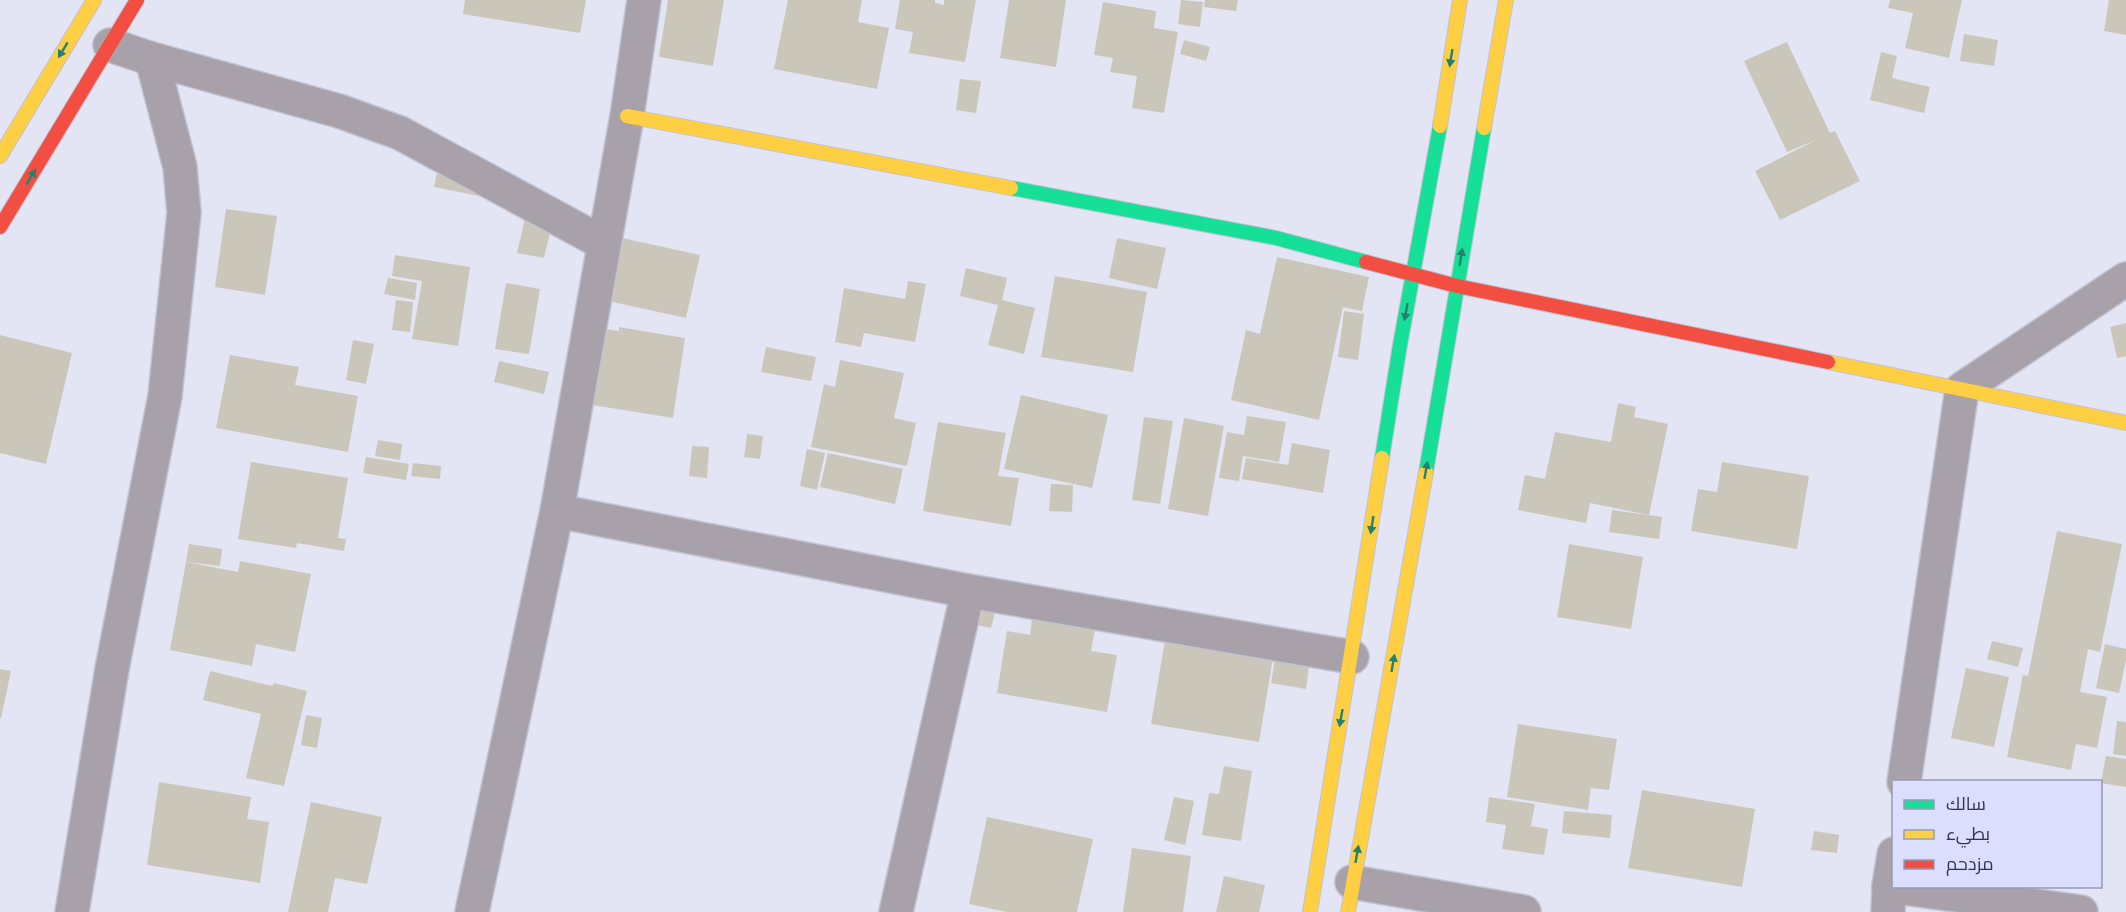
<svg xmlns="http://www.w3.org/2000/svg" width="2126" height="912" font-family="'Work Sans',Cairo,sans-serif">
<style>
.building{fill:#cac7ba}
.lines{fill:none;stroke-linecap:round;stroke-linejoin:round}
.street-casing{stroke:#c1c2d2;stroke-width:36}
.fast-casing{stroke:#c1c2d2;stroke-width:16}
.slow-casing{stroke:#c1c2d2;stroke-width:16}
.jam-casing{stroke:#c1c2d2;stroke-width:16}
.street{stroke:#a8a1a9;stroke-width:33}
.fast{stroke:#16e098;stroke-width:14}
.slow{stroke:#ffcf43;stroke-width:14}
.jam{stroke:#f24e42;stroke-width:14}
.oneway{fill:#248170}
</style>
<rect width="100%" height="100%" fill="#e3e4f4"/>
<g class="building">
<path d="M465 0H586L580 33 463 14Z"/>
<path d="M668 0H724L713 66 659 57Z"/>
<path d="M788 0H862L858 22 889 28 877 89 774 69Z"/>
<path d="M900 0H935V3L944 5V0H976L965 62 909 53 913 32 895 29Z"/>
<path d="M1009 0H1066L1056 67 1000 58Z"/>
<path d="M1181 0 1203 2 1200 27 1178 24Z"/>
<path d="M1205 0H1238L1236 11 1204 7Z"/>
<path d="M1890 0H1962L1949 58 1905 48 1913 13 1888 8Z"/>
<path d="M2109 0H2126V35L2104 31Z"/>
<path d="M1103 2 1156 11 1154 28 1178 32 1164 113 1132 108 1137 76 1110 72 1113 58 1094 55Z"/>
<path d="M1964 34 1998 40 1994 66 1960 61Z"/>
<path d="M1184 40 1210 47 1206 61 1180 54Z"/>
<path d="M1787 42 1830 133 1835 131 1860 181 1780 220 1755 171 1818 139 1787 152 1744 61Z"/>
<path d="M1881 52 1897 56 1892 78 1930 87 1924 113 1870 100Z"/>
<path d="M960 79 981 81 976 113 956 110Z"/>
<path d="M440 157 490 168 484 197 434 187Z"/>
<path d="M528 206 555 212 544 258 517 253Z"/>
<path d="M226 209 277 216 265 295 215 287Z"/>
<path d="M599 233 700 255 686 318 585 296Z"/>
<path d="M1117 238 1166 248 1157 289 1109 278Z"/>
<path d="M395 255 470 267 458 346 412 339 422 281 392 276Z"/>
<path d="M1277 257 1369 277 1362 311 1343 307 1319 420 1231 400 1246 330 1260 334Z"/>
<path d="M966 268 1007 278 1002 300 1035 308 1024 354 988 345 998 305 960 296Z"/>
<path d="M1055 276 1147 292 1133 372 1041 357Z"/>
<path d="M388 278 417 283 415 300 384 294Z"/>
<path d="M908 281 926 284 915 342 864 333 861 347 835 342 844 288 905 299Z"/>
<path d="M506 283 540 289 529 354 495 349Z"/>
<path d="M396 300 413 302 410 332 392 330Z"/>
<path d="M1344 311 1364 314 1358 360 1338 357Z"/>
<path d="M2126 323V356L2117 358 2110 327Z"/>
<path d="M586 326 619 331V327L685 338 673 418 574 402Z"/>
<path d="M0 335 72 353 46 464 0 453Z"/>
<path d="M353 340 374 344 366 384 346 380Z"/>
<path d="M766 347 816 357 811 381 761 372Z"/>
<path d="M230 355 299 367 295 385 358 396 348 452 216 428Z"/>
<path d="M840 360 904 373 894 418 916 423 907 466 811 447 824 384 835 387Z"/>
<path d="M499 361 549 372 544 394 494 382Z"/>
<path d="M1021 395 1108 415 1092 488 1004 469Z"/>
<path d="M1618 403 1636 407 1634 417 1668 424 1649 515 1590 503 1586 523 1518 510 1525 475 1545 479 1555 432 1611 442Z"/>
<path d="M1247 416 1286 422 1279 462 1243 456 1239 481 1219 478 1227 432 1244 435Z"/>
<path d="M1144 417 1173 421 1160 504 1132 500Z"/>
<path d="M1184 418 1224 426 1208 516 1168 509Z"/>
<path d="M938 422 1006 433 998 476 1019 478 1011 526 923 511Z"/>
<path d="M747 434 763 436 760 459 744 457Z"/>
<path d="M378 440 402 444 400 460 375 456Z"/>
<path d="M1292 443 1330 450 1323 493 1242 479 1246 458 1288 465Z"/>
<path d="M692 446 709 447 707 478 689 476Z"/>
<path d="M807 449 825 453 817 490 800 486Z"/>
<path d="M828 453 903 469 895 504 820 487Z"/>
<path d="M366 457 409 464 406 480 363 473Z"/>
<path d="M251 462 348 478 338 538 346 539 344 551 297 543 296 548 238 539Z"/>
<path d="M1722 462 1809 476 1797 549 1691 531 1698 489 1717 492Z"/>
<path d="M413 463 441 466 440 479 411 476Z"/>
<path d="M1051 484 1073 485 1072 512 1049 511Z"/>
<path d="M1612 510 1662 517 1659 539 1609 532Z"/>
<path d="M2057 531 2122 544 2100 652 2088 649 2080 692 2107 697 2097 748 2076 744 2071 770 2007 757 2023 675 2028 676Z"/>
<path d="M189 544 222 549 220 566 186 562Z"/>
<path d="M1569 544 1643 557 1631 629 1557 617Z"/>
<path d="M240 561 311 574 295 652 256 644 252 666 170 650 186 562 238 572Z"/>
<path d="M977 604 996 608 991 628 972 624Z"/>
<path d="M1032 619 1095 629 1091 651 1117 655 1107 712 997 693 1007 631 1030 635Z"/>
<path d="M1165 640 1273 658 1259 742 1151 724Z"/>
<path d="M1992 641 2023 648 2018 667 1987 659Z"/>
<path d="M2105 644 2126 649V660L2119 693 2096 688Z"/>
<path d="M1276 653 1310 658 1306 689 1271 683Z"/>
<path d="M1966 668 2009 677 1994 747 1951 738Z"/>
<path d="M0 669 11 671 1 718H0Z"/>
<path d="M210 671 272 686 274 683 307 691 284 786 246 778 261 714 203 700Z"/>
<path d="M306 715 322 718 317 748 301 745Z"/>
<path d="M2117 721 2126 722V756L2113 754Z"/>
<path d="M1518 724 1617 739 1609 790 1591 788 1588 810 1507 797Z"/>
<path d="M2106 756 2126 759V787L2101 783Z"/>
<path d="M1224 766 1252 771 1241 841 1202 835 1209 793 1219 794Z"/>
<path d="M159 782 251 797 247 819 269 822 260 883 147 865Z"/>
<path d="M1642 790 1755 809 1742 887 1628 868Z"/>
<path d="M1174 797 1194 801 1185 845 1164 840Z"/>
<path d="M1489 797 1535 804 1531 826 1548 829 1544 855 1502 849 1506 825 1486 822Z"/>
<path d="M311 802 382 817 367 884 335 878 328 912H288Z"/>
<path d="M1564 811 1612 815 1610 838 1562 833Z"/>
<path d="M987 817 1093 839 1077 912H1007L969 904Z"/>
<path d="M1814 831 1839 835 1837 853 1811 850Z"/>
<path d="M1132 848 1191 856 1183 912H1123Z"/>
<path d="M1224 876 1265 885 1259 912H1216Z"/>
</g>
<g class="lines">
<defs>
<g id="street">
<path d="M110 45 152 59 339 111 400 133 603 243"/>
<path d="M557 511 968 591 1352 657"/>
<path d="M1904 782 1962 389 2126 279"/>
<path d="M1352 882 1524 912"/>
<path d="M1889 886 2081 912"/>
<path d="M72 912 112 669 165 396 184 213 180 167 152 59"/>
<path d="M472 912 557 511 627 116 644 0"/>
<path d="M896 912 968 591"/>
<path d="M1888 912 1889 886 1894 854"/>
</g>
<g id="fast">
<path d="M1011 188 1276 238 1366 262"/>
<path d="M1382 458 1400 345 1440 126"/>
<path d="M1426 472 1484 128"/>
</g>
<g id="slow">
<path d="M627 116 1011 188"/>
<path d="M1440 126 1460 0"/>
<path d="M1484 128 1506 0"/>
<path d="M0 156 94 0"/>
<path d="M1828 362 2126 423"/>
<path d="M1310 912 1382 458"/>
<path d="M1348 912 1426 472"/>
</g>
<g id="jam">
<path d="M0 227 137 0"/>
<path d="M1366 262 1457 286 1828 362"/>
</g>
</defs>
<use href="#street" class="street-casing"/>
<use href="#fast" class="fast-casing"/>
<use href="#slow" class="slow-casing"/>
<use href="#jam" class="jam-casing"/>
<use href="#street" class="street"/>
<use href="#fast" class="fast"/>
<use href="#slow" class="slow"/>
<use href="#jam" class="jam"/>
</g>
<defs><path id="oneway-solid" d="M-6-.8H1V-3.2L6.5 0L1 3.2V.8H-6Z" transform="scale(1.5)"/></defs>
<g class="oneway">
<use href="#oneway-solid" transform="translate(63 50) rotate(121)"/>
<use href="#oneway-solid" transform="translate(1451 58) rotate(99)"/>
<use href="#oneway-solid" transform="translate(31 177) rotate(-59)"/>
<use href="#oneway-solid" transform="translate(1461 257) rotate(-81)"/>
<use href="#oneway-solid" transform="translate(1406 312) rotate(100)"/>
<use href="#oneway-solid" transform="translate(1426 470) rotate(-80)"/>
<use href="#oneway-solid" transform="translate(1372 525) rotate(99)"/>
<use href="#oneway-solid" transform="translate(1393 663) rotate(-80)"/>
<use href="#oneway-solid" transform="translate(1341 718) rotate(100)"/>
<use href="#oneway-solid" transform="translate(1357 854) rotate(-80)"/>
</g>
<rect x="1892" y="780" width="210" height="108" fill="#dbdefc" stroke="#979ab7" stroke-width="1.5"/>
<rect x="1904" y="800" width="30" height="9" fill="#16e098" stroke="#979ab7" stroke-width="1.5"/>
<text x="1946" y="810" font-size="18" fill="#303350">سالك</text>
<rect x="1904" y="830" width="30" height="9" fill="#ffcf43" stroke="#979ab7" stroke-width="1.5"/>
<text x="1946" y="840" font-size="18" fill="#303350">بطيء</text>
<rect x="1904" y="860" width="30" height="9" fill="#f24e42" stroke="#979ab7" stroke-width="1.5"/>
<text x="1946" y="870" font-size="18" fill="#303350">مزدحم</text>
</svg>
